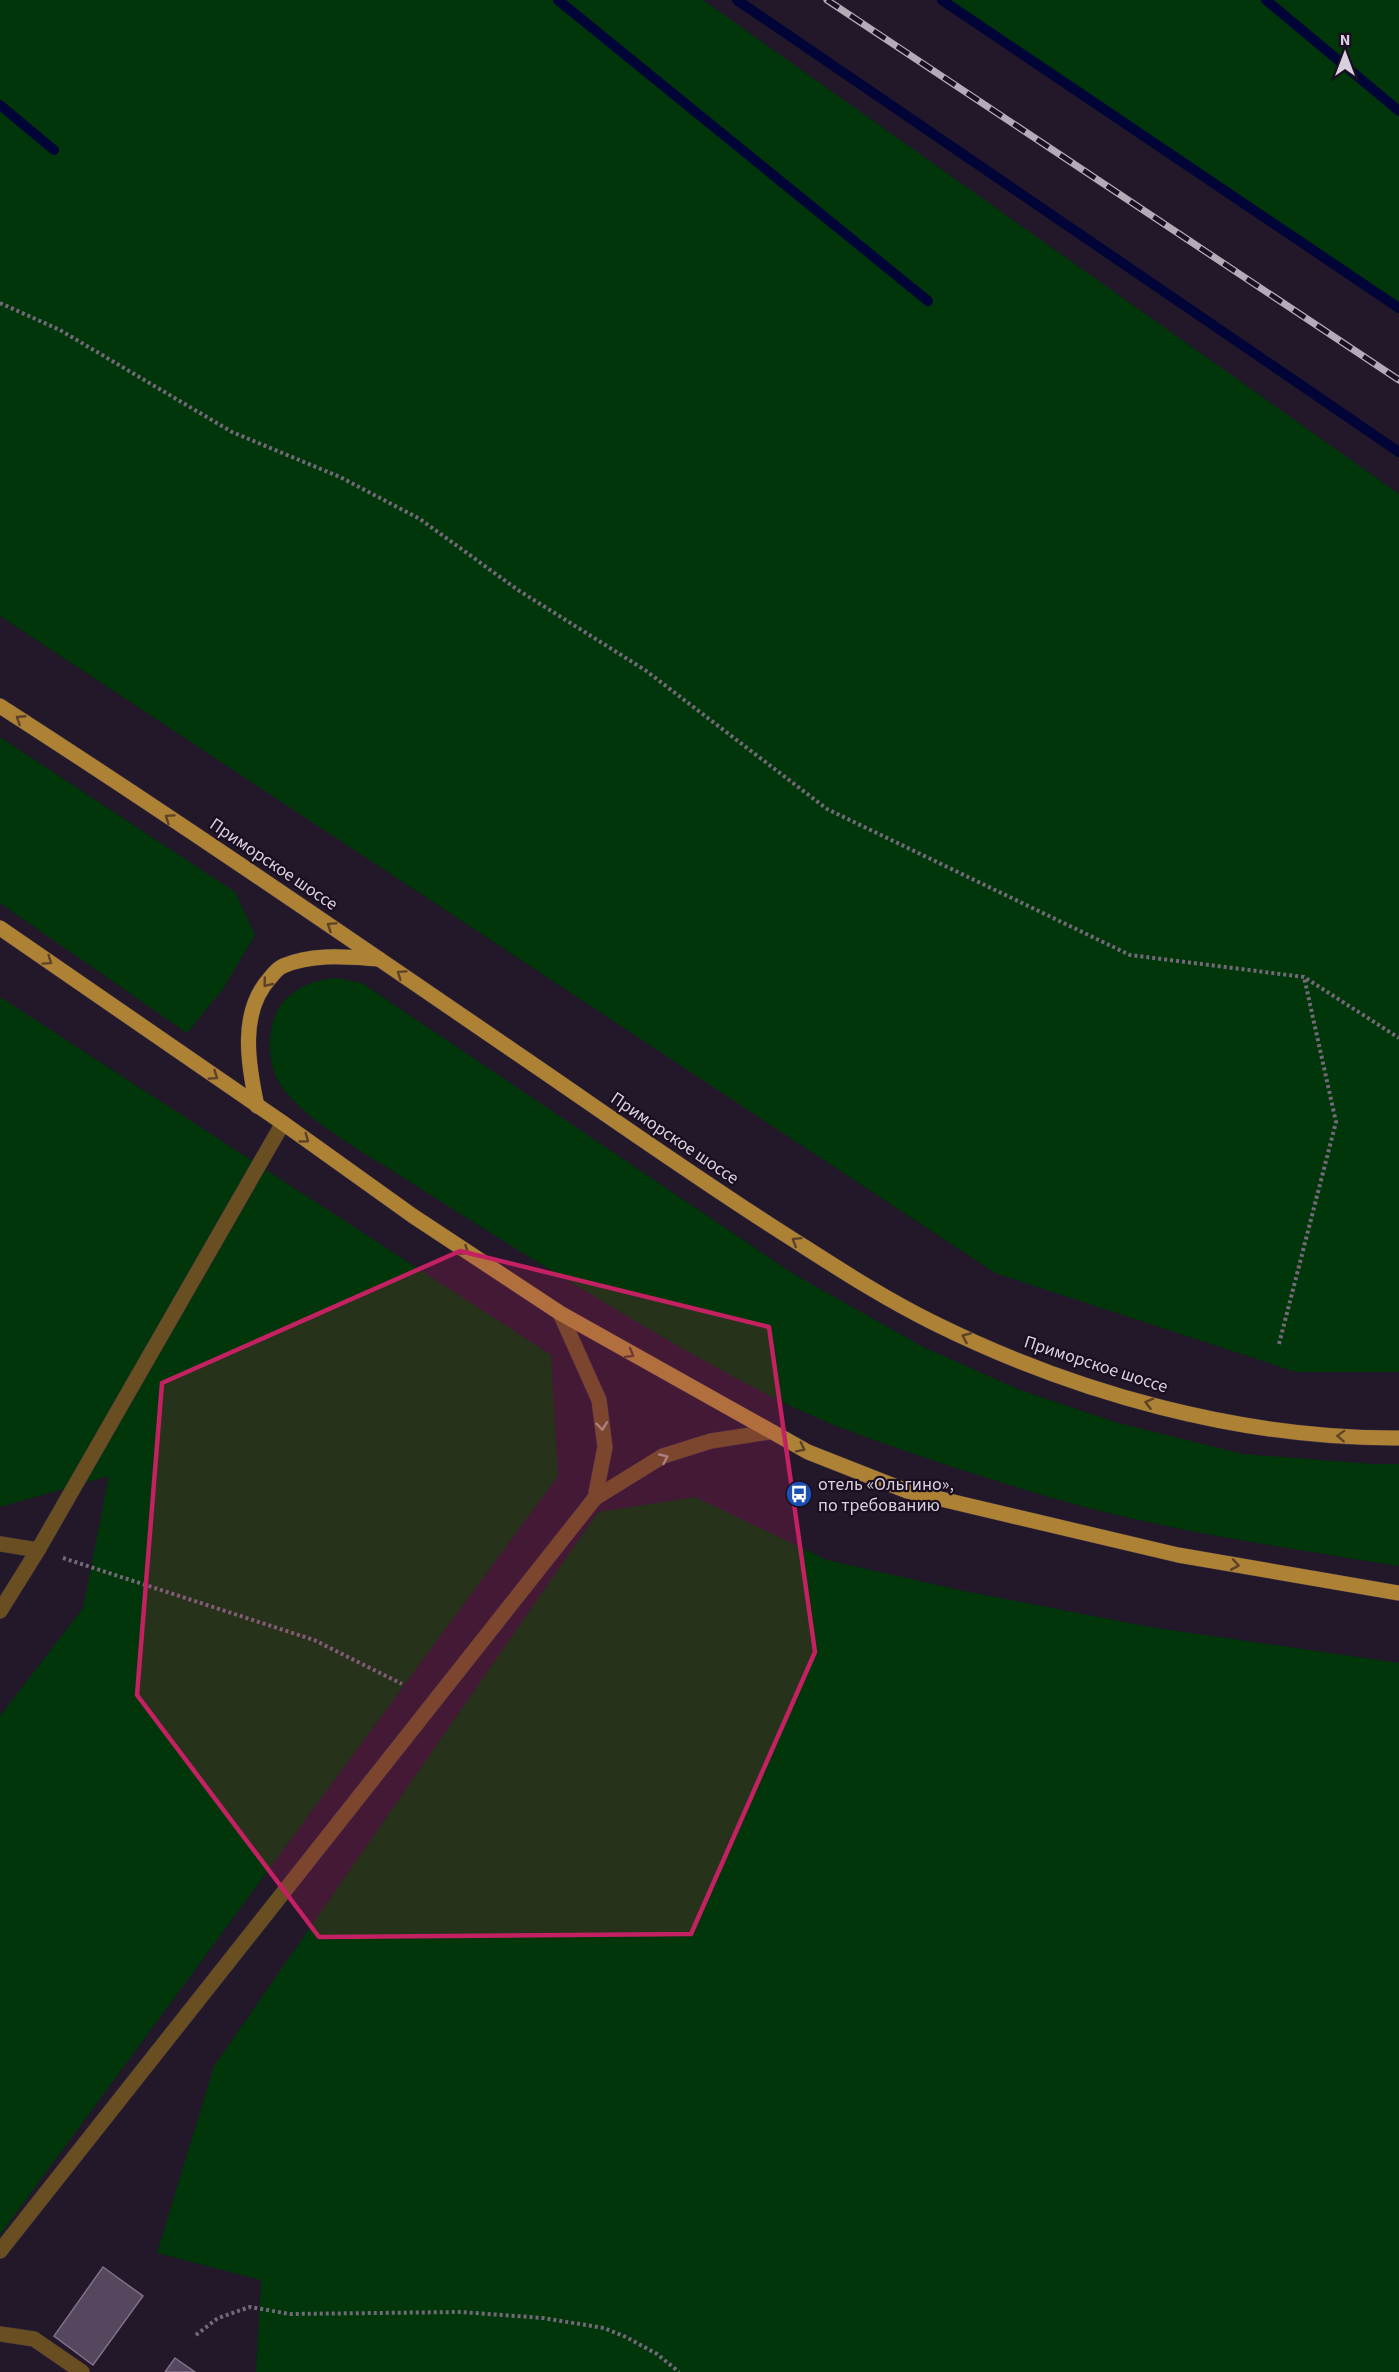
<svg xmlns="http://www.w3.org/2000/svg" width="1399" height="2372" font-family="'Source Sans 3',sans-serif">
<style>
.green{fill:#003609}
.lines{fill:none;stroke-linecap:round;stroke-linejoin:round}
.stream{stroke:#000436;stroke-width:10}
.building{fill:#55475d;stroke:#807188;stroke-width:1.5}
.lane-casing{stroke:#3c3143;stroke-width:16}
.primary-casing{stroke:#3c3143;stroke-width:16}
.path{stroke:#736979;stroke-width:4;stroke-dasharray:3 3;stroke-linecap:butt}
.lane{stroke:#694e21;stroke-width:15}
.primary{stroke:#ae8235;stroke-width:15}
.rail-casing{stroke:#b4abb9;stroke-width:7}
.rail{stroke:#1a0e20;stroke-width:4.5;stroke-dasharray:14;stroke-linecap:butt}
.oneway{stroke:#5d4229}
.oneway2{stroke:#a69688}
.marked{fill:#c32162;fill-opacity:0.2;stroke:#c32162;stroke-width:4.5;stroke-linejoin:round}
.labels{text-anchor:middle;stroke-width:4.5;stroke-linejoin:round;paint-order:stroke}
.street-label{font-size:18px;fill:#d8d0dd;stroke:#1a0e20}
.poi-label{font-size:18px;fill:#d8d0dd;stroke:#1a0e20;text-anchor:start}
</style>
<rect width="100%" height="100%" fill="#23172a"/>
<g class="green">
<path d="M0 0H703L1399 494V1372H1296L995 1273 0 616Z"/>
<path d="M942 0H1399V308L1396 306Z"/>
<path d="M0 737 235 892 255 935 223 989 187 1033 0 903Z"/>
<path d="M336 978 362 983 792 1273 923 1347 1020 1390 1118 1423 1243 1454 1374 1464H1399V1566C1294 1549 1188 1534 1085 1507 1043 1496 1000 1482 959 1469 917 1455 875 1441 834 1425 766 1397 700 1359 637 1322 563 1278 490 1233 418 1187 379 1161 304 1122 280 1084 265 1060 266 1019 286 999 301 985 315 980 336 978Z"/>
<path d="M0 997 551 1355 558 1476 0 2235V1716L83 1608 109 1476 0 1507Z"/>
<path d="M695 1497 827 1560 964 1591 1150 1627 1399 1663V2372H256L261 2280 157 2253 214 2066 598 1512Z"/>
</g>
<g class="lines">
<g class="stream">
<path d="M558 0 928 301"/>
<path d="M737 0 1399 452"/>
<path d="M942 0 1399 308"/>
<path d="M1266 0 1399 111"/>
<path d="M0 105 54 150"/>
</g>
</g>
<g class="building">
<path d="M103 2267 143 2296 93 2365 54 2336Z"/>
<path d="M175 2358 195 2372H165Z"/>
</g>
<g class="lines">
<defs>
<g id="lane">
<path d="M560 1313 599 1400 605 1447 595 1498"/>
<path d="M0 1544 38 1550"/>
<path d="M0 1611 38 1550 283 1123"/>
<path d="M0 2251 595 1498 663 1456 711 1441 769 1432"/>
<path d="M0 2334 34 2339 82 2372"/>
</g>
<g id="primary">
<path d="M0 706C174 818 344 935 515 1052 606 1114 696 1178 789 1237 836 1267 883 1298 934 1323 1075 1393 1241 1439 1399 1438"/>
<path d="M0 928 283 1123 413 1216 560 1313 808 1452 907 1491 1178 1555 1399 1593"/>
<path d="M257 1106C248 1064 239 1012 270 978 274 973 278 968 283 966 313 953 348 957 379 959"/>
</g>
</defs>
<use href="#lane" class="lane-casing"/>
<use href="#primary" class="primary-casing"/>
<g class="path">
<path d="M0 303 60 330 232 432 340 477 420 519 518 590 645 670 827 809 1130 955 1304 977 1399 1038"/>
<path d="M1279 1344 1336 1122 1304 977"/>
<path d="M63 1558 314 1640 402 1684"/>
<path d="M196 2335 218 2318 250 2307 290 2314 461 2312 543 2318 604 2328 626 2337 657 2354 679 2372"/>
</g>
<use href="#lane" class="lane"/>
<use href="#primary" class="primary"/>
<defs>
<path id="rail" d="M827 0 1399 380"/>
</defs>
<use href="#rail" class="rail-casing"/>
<use href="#rail" class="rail"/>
</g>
<defs><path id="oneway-chevron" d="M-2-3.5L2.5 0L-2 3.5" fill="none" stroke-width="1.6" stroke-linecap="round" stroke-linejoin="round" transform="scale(1.5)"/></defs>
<g class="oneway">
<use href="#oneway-chevron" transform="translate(20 719) rotate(-147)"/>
<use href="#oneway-chevron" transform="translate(169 818) rotate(-146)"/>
<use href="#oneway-chevron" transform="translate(331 926) rotate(-146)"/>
<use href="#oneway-chevron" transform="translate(48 961) rotate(35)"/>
<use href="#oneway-chevron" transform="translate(401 974) rotate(-145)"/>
<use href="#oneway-chevron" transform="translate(267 983) rotate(129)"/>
<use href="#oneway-chevron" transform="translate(214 1076) rotate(34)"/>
<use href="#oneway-chevron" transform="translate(305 1139) rotate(36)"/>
<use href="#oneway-chevron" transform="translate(796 1241) rotate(-148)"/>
<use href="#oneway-chevron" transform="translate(465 1251) rotate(33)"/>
<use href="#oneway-chevron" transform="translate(966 1337) rotate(-156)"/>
<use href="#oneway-chevron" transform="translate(630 1354) rotate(30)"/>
<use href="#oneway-chevron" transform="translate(1149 1403) rotate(-166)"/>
<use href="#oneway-chevron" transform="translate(1341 1436) rotate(-178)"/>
<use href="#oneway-chevron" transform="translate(801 1448) rotate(27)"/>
<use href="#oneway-chevron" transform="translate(1235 1565) rotate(10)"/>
</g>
<g class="oneway2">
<use href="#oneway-chevron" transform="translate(602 1426) rotate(83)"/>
<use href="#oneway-chevron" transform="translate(664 1458) rotate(-25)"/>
</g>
<path class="marked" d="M460 1251 769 1327 815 1652 691 1934 319 1937 137 1695 162 1383Z"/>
<defs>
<symbol id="bus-disc" viewBox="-11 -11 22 22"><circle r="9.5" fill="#1a4fb4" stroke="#1a0e20"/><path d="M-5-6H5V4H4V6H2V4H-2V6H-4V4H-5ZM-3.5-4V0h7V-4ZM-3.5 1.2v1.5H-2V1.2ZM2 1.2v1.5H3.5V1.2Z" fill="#fff"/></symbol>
</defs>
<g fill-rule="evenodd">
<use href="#bus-disc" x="784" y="1479" width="30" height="30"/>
</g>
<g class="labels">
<g class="street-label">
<text transform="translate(274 864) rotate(34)" y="6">Приморское шоссе</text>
<text transform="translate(675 1138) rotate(34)" y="6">Приморское шоссе</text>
<text transform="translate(1096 1364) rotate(18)" y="6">Приморское шоссе</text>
</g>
<g class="poi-label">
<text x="818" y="1490">отель «Ольгино»,<tspan x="818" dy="21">по требованию</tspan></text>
</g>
</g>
<g transform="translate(1345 54)" stroke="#1a0e20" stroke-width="4.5" paint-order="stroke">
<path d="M0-4.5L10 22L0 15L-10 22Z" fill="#d8d0dd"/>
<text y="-9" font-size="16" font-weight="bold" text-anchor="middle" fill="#d8d0dd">N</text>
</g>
</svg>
